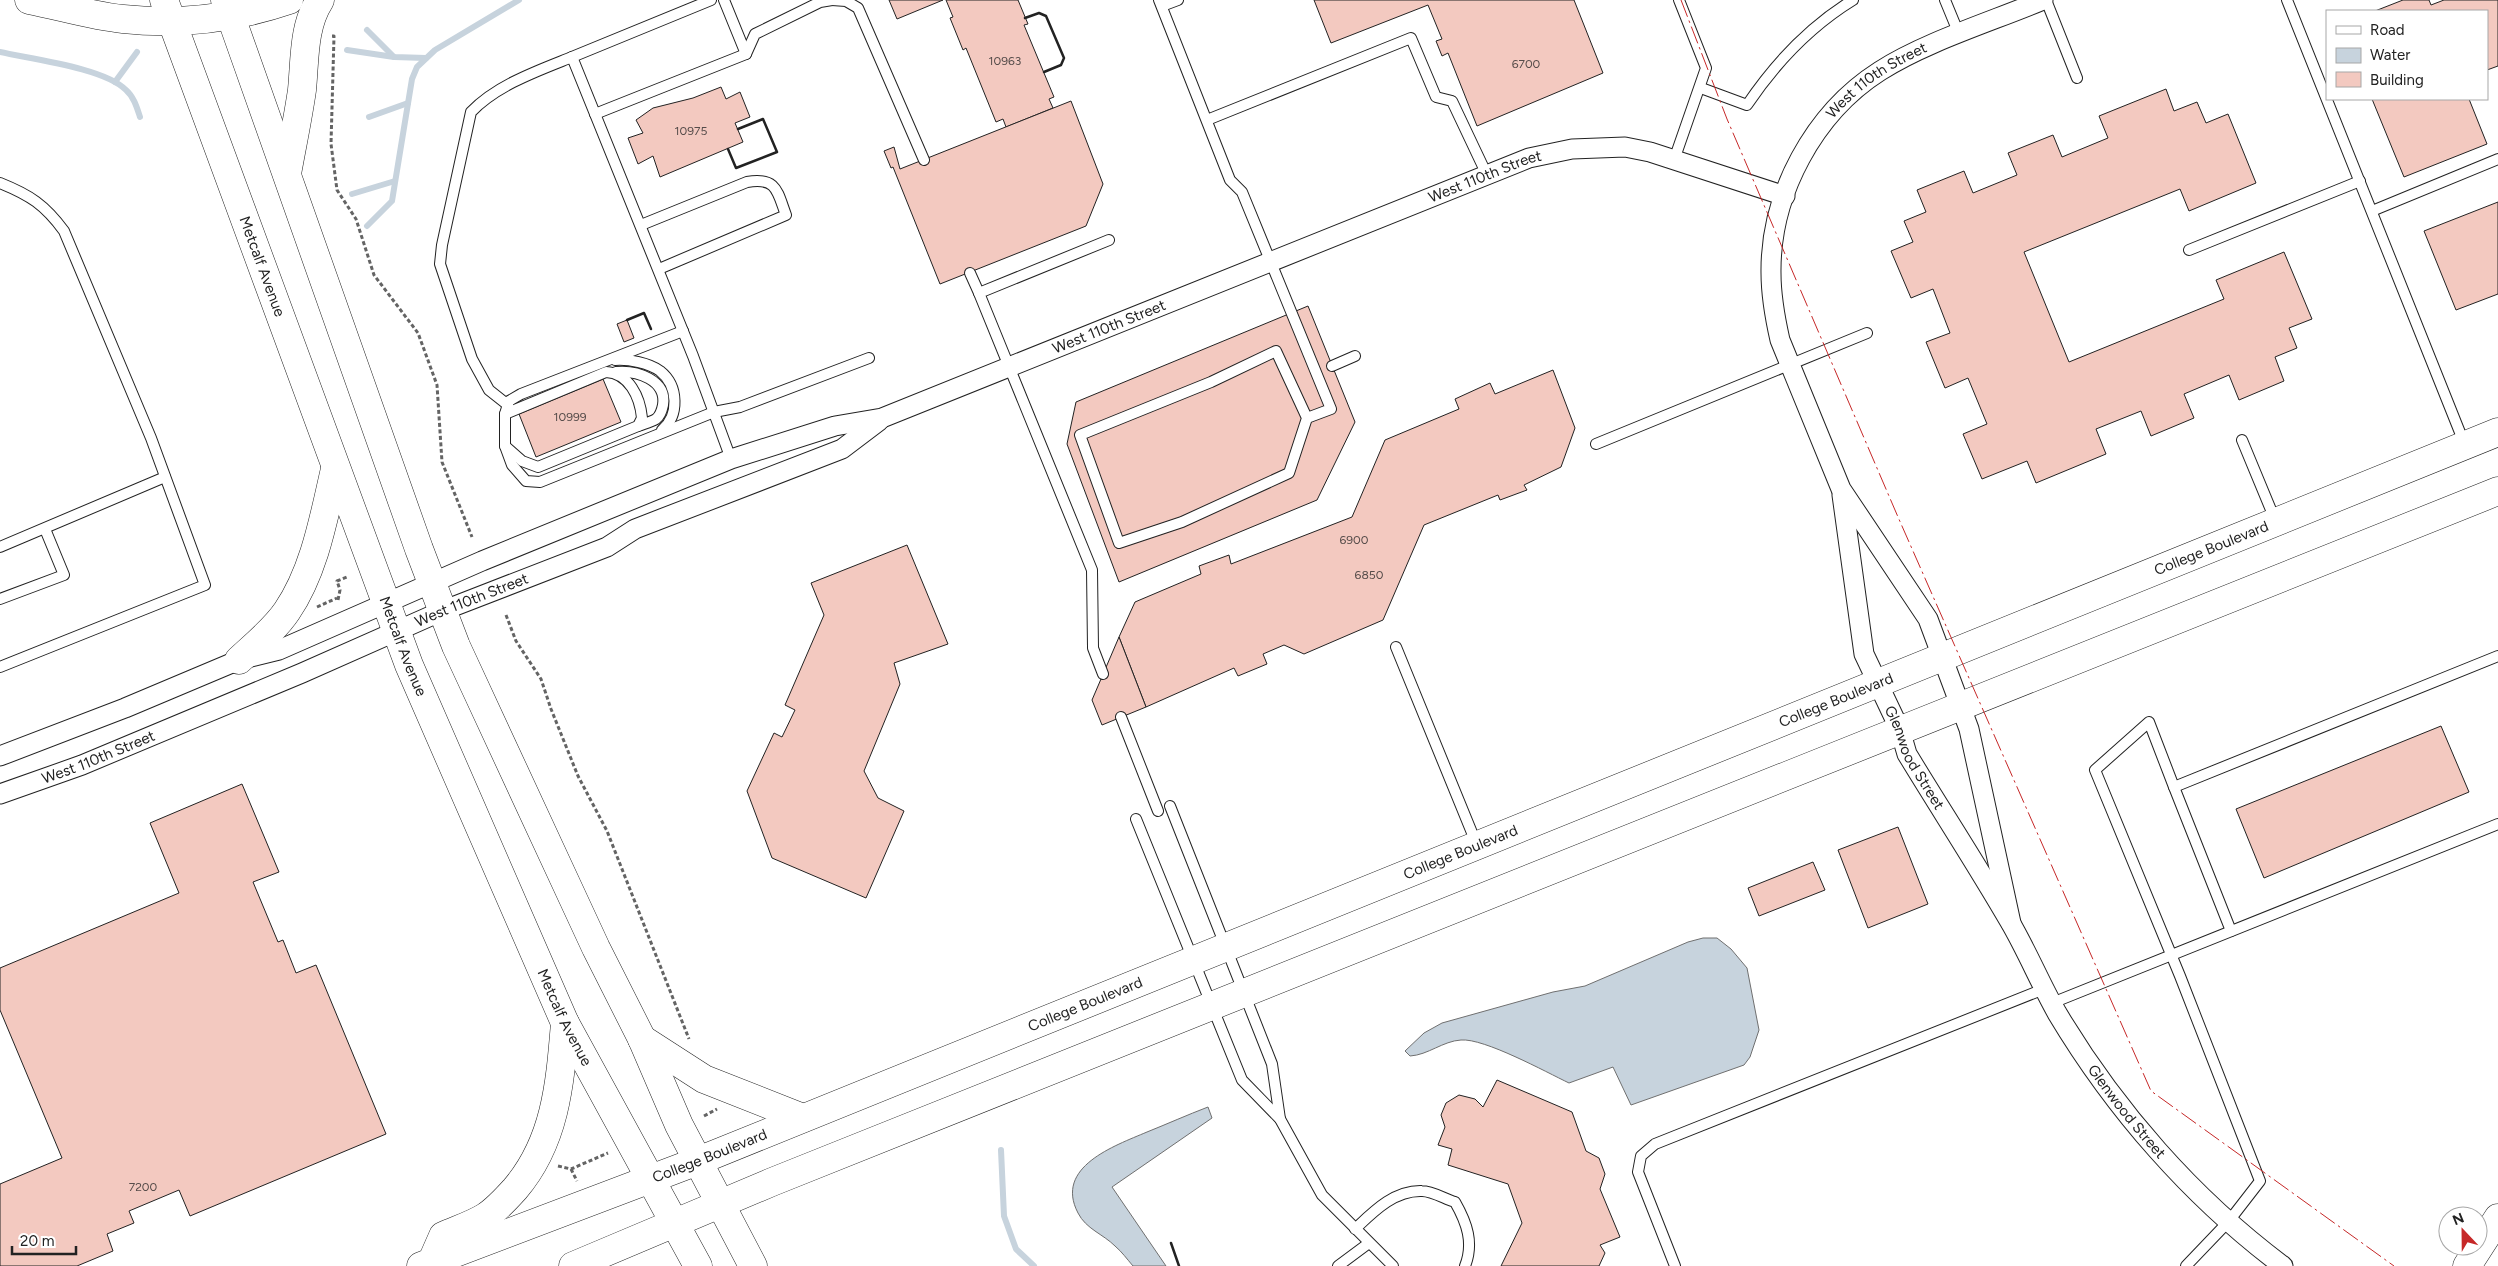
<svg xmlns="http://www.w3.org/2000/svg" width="2498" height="1266" font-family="Figtree,sans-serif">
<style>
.water{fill:#c7d3dd;stroke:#6f6f6f}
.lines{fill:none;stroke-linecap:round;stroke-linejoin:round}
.stream{stroke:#c7d3dd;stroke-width:6}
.building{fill:#f3c9c0;stroke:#222}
.lane-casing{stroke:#222;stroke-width:12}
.street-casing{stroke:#222;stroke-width:21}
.secondary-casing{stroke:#222;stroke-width:29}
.primary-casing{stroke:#222;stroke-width:29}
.highway-casing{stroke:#222;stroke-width:29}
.path{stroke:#646464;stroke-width:3;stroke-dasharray:4 2.5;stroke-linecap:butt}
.lane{stroke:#fff;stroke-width:10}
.street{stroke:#fff;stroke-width:19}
.secondary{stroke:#fff;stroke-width:28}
.primary{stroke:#fff;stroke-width:28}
.highway{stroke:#fff;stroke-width:28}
.wall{stroke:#222;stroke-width:2.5}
.power{stroke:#c62828;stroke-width:1;stroke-dasharray:18 4 2.5 4;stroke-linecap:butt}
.labels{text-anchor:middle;stroke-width:4;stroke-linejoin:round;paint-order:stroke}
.number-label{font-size:12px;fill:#564c4a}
.street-label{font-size:15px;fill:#222;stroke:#fff}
</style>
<rect width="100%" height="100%" fill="#fff"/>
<g class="water">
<path d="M1703 938H1717L1731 949 1747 968 1759 1030 1750 1057 1744 1065 1631 1105 1613 1067 1569 1083C1546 1072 1484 1038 1461 1040 1443 1041 1428 1055 1410 1056L1405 1051 1424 1033 1442 1023 1553 992 1585 986 1688 942Z"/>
<path d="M1208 1107 1212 1118 1112 1187 1166 1266H1133C1127 1259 1122 1252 1115 1246 1103 1234 1086 1229 1078 1213 1054 1167 1114 1146 1147 1132 1167 1124 1187 1115 1208 1107Z"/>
</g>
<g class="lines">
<g class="stream">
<path d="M367 30 394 57 426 58"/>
<path d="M347 50 394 57"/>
<path d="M0 52C31 59 105 68 126 90 134 97 137 108 140 117"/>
<path d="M115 82 137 52"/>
<path d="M369 117 408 103"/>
<path d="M352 194 395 181"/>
<path d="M367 226 392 201 412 79 417 67 435 50 519 0"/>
<path d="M1001 1150 1004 1216 1016 1249 1034 1266"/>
</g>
</g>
<g class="building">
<path d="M889 0H943L897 19Z"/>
<path d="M946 0H1018L1028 24 1024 25 1054 97 1049 99 1053 108 1006 127 1003 119 996 122 966 48 963 50 950 18 953 17Z"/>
<path d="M1314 0H1574L1603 73 1477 126 1448 53 1442 56 1436 41 1442 39 1428 5 1331 43Z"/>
<path d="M2403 0H2429L2431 5 2444 0H2498V66L2487 70V11H2375Z"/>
<path d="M721 87 726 99 740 92 750 117 735 123 743 142 660 177 653 156 638 164 628 138 643 133 636 120 653 108 693 98Z"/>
<path d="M2166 89 2174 111 2197 102 2206 123 2228 114 2256 183 2189 211 2180 189 2024 252 2069 362 2224 299 2216 280 2284 252 2312 319 2289 328 2297 348 2275 357 2284 381 2239 400 2229 375 2184 394 2194 418 2151 436 2141 411 2096 429 2106 454 2036 483 2027 461 1982 479 1963 434 1987 424 1968 378 1945 388 1926 342 1950 333 1933 289 1911 298 1891 251 1913 242 1904 221 1926 212 1917 190 1964 171 1973 193 2017 175 2008 153 2053 135 2062 157 2108 138 2099 116Z"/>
<path d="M2372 99H2469L2487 144 2404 177Z"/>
<path d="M1071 101 1103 184 1086 226 940 284 893 167 891 168 884 151 894 147 900 169Z"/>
<path d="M2498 202V294L2456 310 2424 231Z"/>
<path d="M1308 306 1355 422 1317 500 1119 582 1067 444 1076 402Z"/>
<path d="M627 320 634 338 624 342 617 324Z"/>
<path d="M1553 370 1575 428 1561 467 1524 485 1527 490 1500 500 1498 495 1424 525 1383 620 1304 654 1284 645 1263 654 1267 664 1238 676 1234 668 1146 707 1119 637 1135 602 1201 574 1199 566 1229 555 1231 564 1352 517 1385 440 1459 409 1455 399 1490 383 1495 394Z"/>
<path d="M603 379 621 422 536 457 519 414Z"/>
<path d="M907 545 948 644 894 663 900 684 864 771 878 798 904 811 866 898 772 858 747 791 774 733 782 737 795 710 785 705 824 615 811 583Z"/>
<path d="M1119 637 1146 707 1102 725 1092 700Z"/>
<path d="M2441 726 2469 792 2264 878 2236 809Z"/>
<path d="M242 784 279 872 253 882 278 942 283 940 296 973 316 965 386 1134 190 1216 179 1190 129 1211 134 1223 107 1234 113 1251 77 1266H0V1184L62 1158 0 1010V968L179 893 150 823Z"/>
<path d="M1898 827 1928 904 1868 928 1838 850Z"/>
<path d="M1813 862 1825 890 1759 916 1748 888Z"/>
<path d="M1497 1080 1572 1112 1586 1151 1599 1158 1605 1174 1600 1189 1620 1237 1600 1245 1605 1253 1599 1266H1501L1522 1223 1508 1184 1448 1165 1452 1149 1438 1145 1445 1127 1441 1115 1446 1103 1459 1095 1475 1099 1483 1107Z"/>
</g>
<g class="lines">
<defs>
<g id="lane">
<path d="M724 0 746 54"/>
<path d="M832 0 846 1 858 8 924 160"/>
<path d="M1159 0 1230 180 1242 192 1331 409 1307 418 1289 473 1182 522 1119 543 1080 435 1211 382 1276 351 1307 418"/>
<path d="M1945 0 1959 34"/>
<path d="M2046 0 2077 78"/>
<path d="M2287 0 2465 445"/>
<path d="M1162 6 1178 0"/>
<path d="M572 57 711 0"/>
<path d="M1701 88 1747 105C1776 62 1809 27 1853 0"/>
<path d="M595 114 746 54 755 34 820 2 832 0"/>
<path d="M1207 120 1411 38 1436 97 1452 101 1487 175"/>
<path d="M1674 160 1706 68 1679 0"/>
<path d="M0 183C30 195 45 205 64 231L151 438 205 585 0 667"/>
<path d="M2372 211 2498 159"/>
<path d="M641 225 747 182C777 177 777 191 786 215L659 269"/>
<path d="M2189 250 2360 181"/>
<path d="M970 273 979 293"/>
<path d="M683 331 521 394 509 401 505 414V446L512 465 526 481 540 482 714 412 740 407 869 358"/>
<path d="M615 360C629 359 649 363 660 371 679 386 679 416 662 430"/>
<path d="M1332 366 1355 356"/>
<path d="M616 372C637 370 667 380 663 405 662 410 660 416 656 419 651 422 643 424 638 426"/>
<path d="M508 405 489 390 472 359 440 264 442 245 471 112C497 85 537 71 572 57L693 356 731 459"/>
<path d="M505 414 606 372C629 373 640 397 642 418L638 426 538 467 522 461 505 446"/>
<path d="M2242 440 2276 522"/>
<path d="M1596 444 1867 333"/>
<path d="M0 547 165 477"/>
<path d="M0 599 64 575 45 529"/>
<path d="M1396 647 1477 845"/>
<path d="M1103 674 1093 648 1092 570 979 293 1109 240"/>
<path d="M1121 717 1158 811"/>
<path d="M2174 787 2231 931"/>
<path d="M1170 806 1272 1064 1280 1119"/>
<path d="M1136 819 1242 1080 1280 1119 1322 1195 1393 1266"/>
<path d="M2052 1003 2498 824"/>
<path d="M1355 1229C1373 1212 1394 1190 1422 1191 1432 1191 1445 1199 1455 1202 1467 1223 1474 1243 1465 1266"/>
<path d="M1338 1266 1369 1243"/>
<path d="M1675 1266 1638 1172 1641 1156 1655 1144 2044 989"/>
<path d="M2186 1266 2229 1221 2260 1181 2180 976 2095 770 2149 722 2174 787 2498 656"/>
</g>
<g id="street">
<path id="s1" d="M1842 495 1864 654 1900 730 1907 754C1941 810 1977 865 2010 922 2027 951 2040 983 2057 1013 2115 1110 2192 1198 2283 1266"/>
<path id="s2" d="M0 756 125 708 239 660 279 650 482 561 731 459 835 426 882 418 1529 158 1572 149 1625 147 1650 152 1785 196"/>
<path id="s3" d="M0 794 82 765 302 673 442 611 607 547 635 529 842 449 879 421"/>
<path id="s4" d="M2011 923 1969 729 1928 619 1841 489 1780 340C1775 318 1771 296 1771 273 1770 194 1814 113 1880 71 1925 42 1993 21 2043 0"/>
</g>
<g id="secondary">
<path id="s5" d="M421 1266 698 1161 2498 432"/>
<path d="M573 1266 772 1182 2498 491"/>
<path d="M2467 1266 2498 1218"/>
</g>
<g id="primary">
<path id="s6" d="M164 0 409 665 565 1023 698 1266"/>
<path d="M225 0 419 549 456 646 596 948 642 1039 679 1125 753 1266"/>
<path d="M239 660C255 645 275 629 287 611 315 570 324 516 335 469"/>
<path d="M642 1039 704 1079 803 1118"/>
<path d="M432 1261 443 1236C456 1230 472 1225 485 1217 496 1210 506 1199 515 1189 556 1141 560 1083 565 1023"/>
</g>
<g id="highway">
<path d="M29 0C60 6 92 16 123 19 178 25 236 18 289 0"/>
<path d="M287 174C292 146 298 118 302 90 305 60 303 26 320 0"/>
</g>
</defs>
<use href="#lane" class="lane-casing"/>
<use href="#street" class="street-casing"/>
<use href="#secondary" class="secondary-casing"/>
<use href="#primary" class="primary-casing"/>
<use href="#highway" class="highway-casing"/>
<g class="path">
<path d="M332 36H334L331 144 337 190 356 219 374 275 418 333 437 385 442 462 472 537"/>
<path d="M338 600 340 590 337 581 347 577"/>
<path d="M317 607 337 598"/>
<path d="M506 615 516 641 541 679 551 709 578 776 607 831 689 1039"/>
<path d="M704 1116 717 1109"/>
<path d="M558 1166 571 1169 608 1153"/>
<path d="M571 1169 577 1181"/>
</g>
<use href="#lane" class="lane"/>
<use href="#street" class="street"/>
<use href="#secondary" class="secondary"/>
<use href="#primary" class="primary"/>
<use href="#highway" class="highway"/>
<g class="wall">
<path d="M1025 18 1039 13 1046 16 1064 58 1061 65 1044 72"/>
<path d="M728 149 736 168 777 152 763 119 738 129"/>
<path d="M627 320 644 313 651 329"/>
<path d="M1171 1243 1179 1266"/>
</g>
<path class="power" d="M1681 0 1727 119 1898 517 2151 1091 2394 1266"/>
</g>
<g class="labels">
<g class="number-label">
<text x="1005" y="65">10963</text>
<text x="1526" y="68">6700</text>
<text x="691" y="135">10975</text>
<text x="570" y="421">10999</text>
<text x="1354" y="544">6900</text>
<text x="1369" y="579">6850</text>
<text x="143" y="1191">7200</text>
</g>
<g class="street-label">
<text dy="5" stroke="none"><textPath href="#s4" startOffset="932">West 110th Street</textPath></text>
<text dy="5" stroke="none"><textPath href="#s2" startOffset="1596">West 110th Street</textPath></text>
<text dy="5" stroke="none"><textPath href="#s6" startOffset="284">Metcalf Avenue</textPath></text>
<text dy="5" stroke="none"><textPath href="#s2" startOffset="1191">West 110th Street</textPath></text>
<text dy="5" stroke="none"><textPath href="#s5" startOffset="1929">College Boulevard</textPath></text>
<text dy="5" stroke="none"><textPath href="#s3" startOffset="510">West 110th Street</textPath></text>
<text dy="5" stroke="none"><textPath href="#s6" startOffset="689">Metcalf Avenue</textPath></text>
<text dy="5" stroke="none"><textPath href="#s5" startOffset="1524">College Boulevard</textPath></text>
<text dy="5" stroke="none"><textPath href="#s3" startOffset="105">West 110th Street</textPath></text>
<text dy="5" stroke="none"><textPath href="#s1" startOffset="276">Glenwood Street</textPath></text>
<text dy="5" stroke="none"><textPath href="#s5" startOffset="1119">College Boulevard</textPath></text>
<text dy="5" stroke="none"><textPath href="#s5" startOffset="714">College Boulevard</textPath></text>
<text dy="5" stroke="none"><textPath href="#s6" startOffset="1094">Metcalf Avenue</textPath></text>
<text dy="5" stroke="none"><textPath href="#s1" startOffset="690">Glenwood Street</textPath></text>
<text dy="5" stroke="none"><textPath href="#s5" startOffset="309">College Boulevard</textPath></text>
</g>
</g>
<rect x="2326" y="10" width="162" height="90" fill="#ffffff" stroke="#a7a7a7"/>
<rect x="2336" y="26" width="25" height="8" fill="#ffffff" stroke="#a7a7a7"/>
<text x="2370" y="35" font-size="15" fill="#222222">Road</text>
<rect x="2336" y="48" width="25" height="15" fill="#c7d3dd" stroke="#a7a7a7"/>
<text x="2370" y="60" font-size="15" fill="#222222">Water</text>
<rect x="2336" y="72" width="25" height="15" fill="#f3c9c0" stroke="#a7a7a7"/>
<text x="2370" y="85" font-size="15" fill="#222222">Building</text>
<g transform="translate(2463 1231) rotate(338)"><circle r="24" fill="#ffffff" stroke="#a7a7a7"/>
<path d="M0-4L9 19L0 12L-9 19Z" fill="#c62828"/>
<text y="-8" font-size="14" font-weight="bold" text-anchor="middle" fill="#222222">N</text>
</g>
<path d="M12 1246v8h64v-8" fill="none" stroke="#222222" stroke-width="2.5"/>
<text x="20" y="1246" font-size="15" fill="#222222" stroke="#ffffff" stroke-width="4" paint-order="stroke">20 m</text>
</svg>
